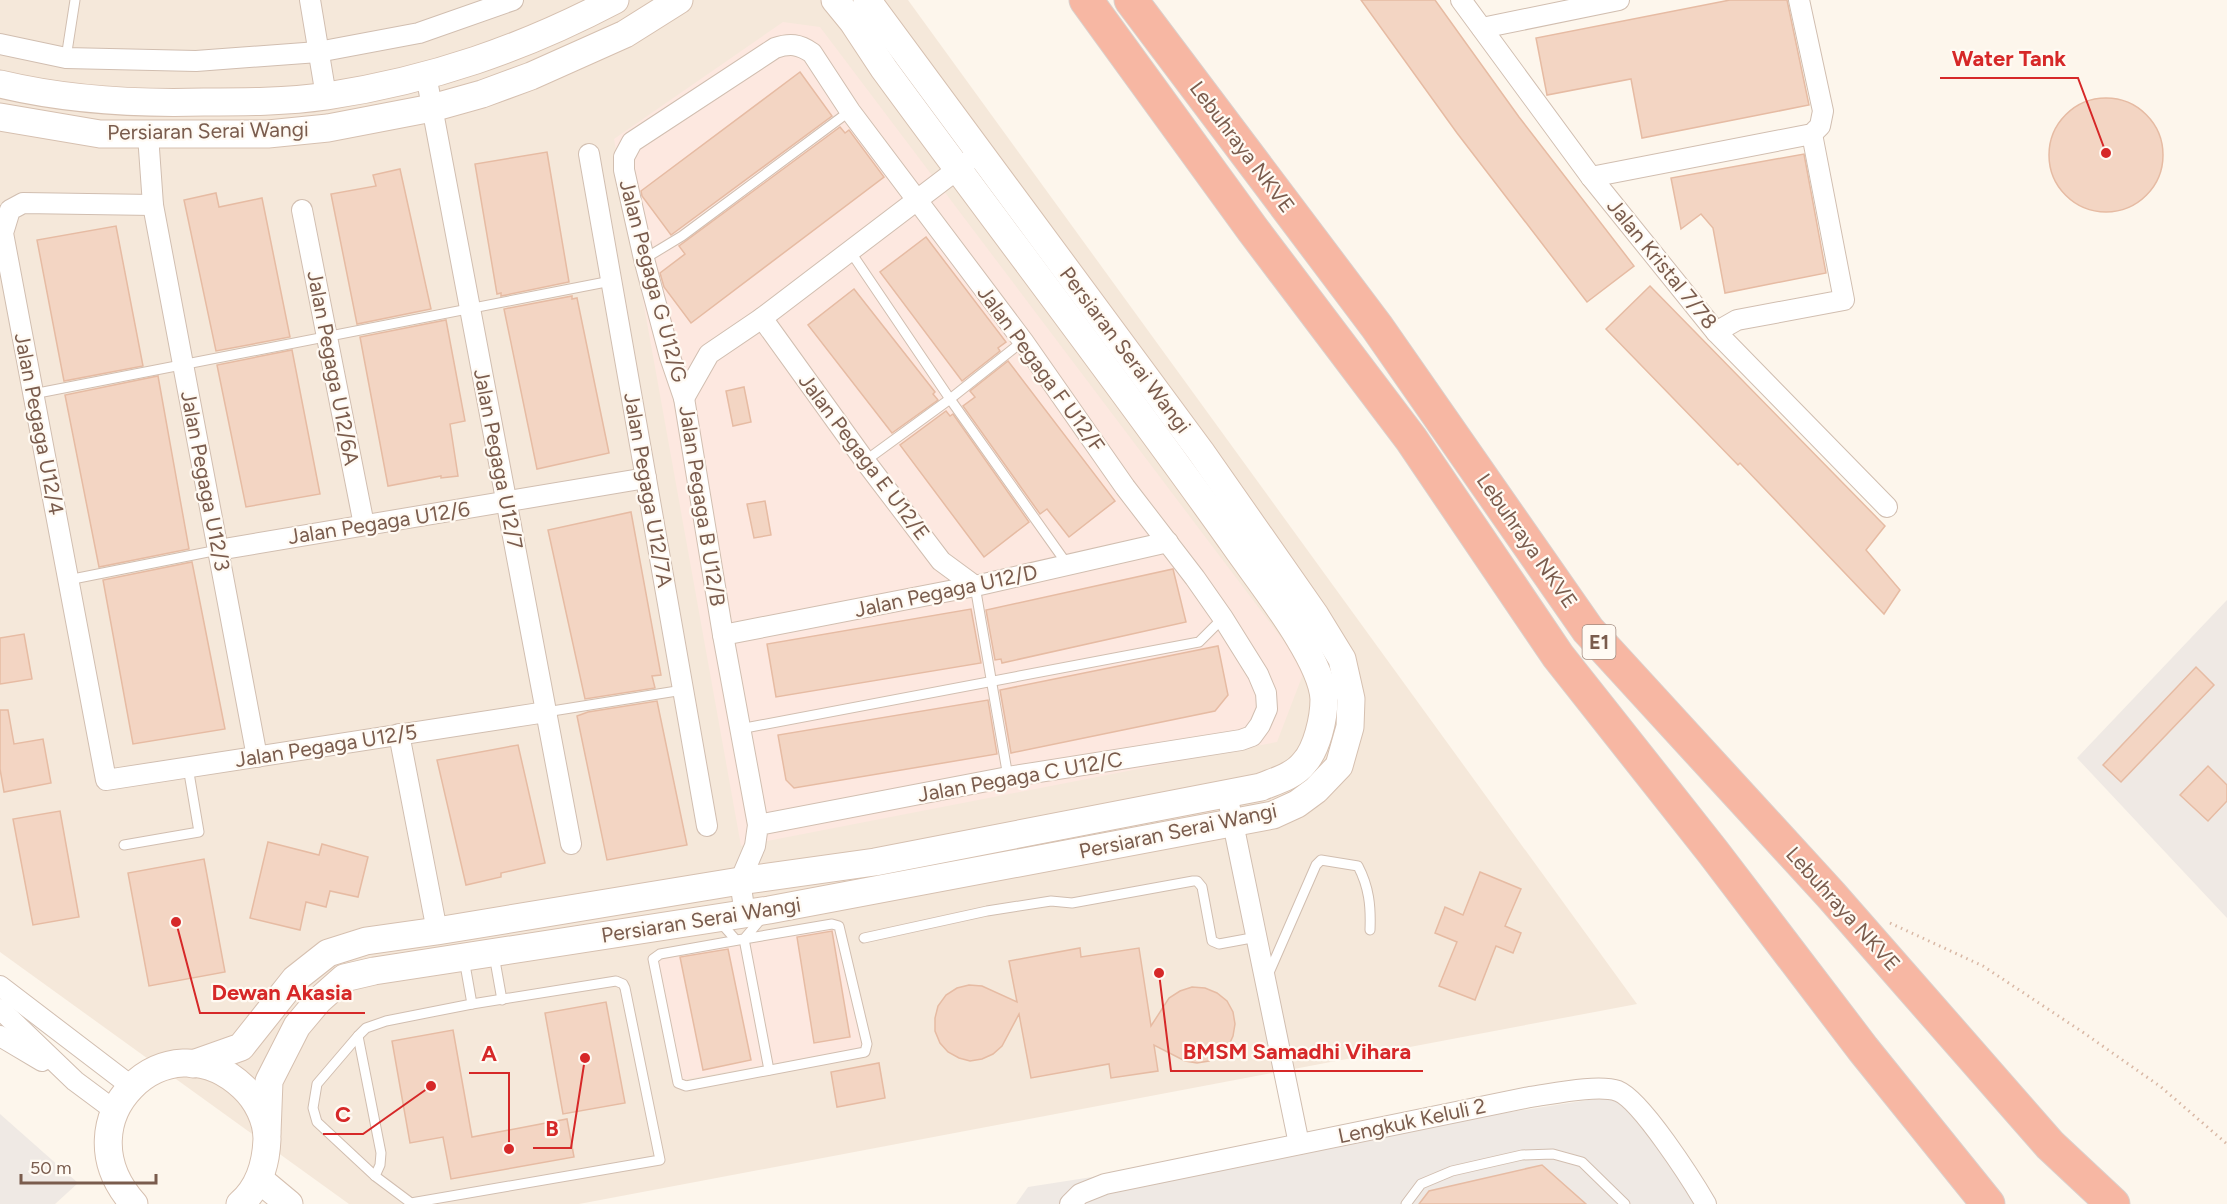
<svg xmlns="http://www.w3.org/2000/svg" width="2227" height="1204" font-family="Figtree,sans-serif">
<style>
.residential{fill:#f5e8da}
.commercial{fill:#fde8e0}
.industrial{fill:#efe9e4}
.building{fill:#f3d5c3;stroke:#e6bba3;stroke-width:1.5}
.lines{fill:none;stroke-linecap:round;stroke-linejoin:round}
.lane-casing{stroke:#d1beb0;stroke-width:11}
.street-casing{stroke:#d1beb0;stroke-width:22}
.secondary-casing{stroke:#d6c0b0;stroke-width:29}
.highway-casing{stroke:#dad1cd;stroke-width:35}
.path{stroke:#d9b8a5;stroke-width:3;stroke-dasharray:1.5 4.5;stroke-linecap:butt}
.lane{stroke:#fff;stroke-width:9}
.street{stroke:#fff;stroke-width:20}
.secondary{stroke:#fff;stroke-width:27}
.highway{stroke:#f7b7a3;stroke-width:33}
.labels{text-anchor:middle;stroke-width:4.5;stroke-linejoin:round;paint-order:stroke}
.shield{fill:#fffaf3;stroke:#a28b7f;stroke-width:1.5}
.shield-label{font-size:20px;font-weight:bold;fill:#7a5c4d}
.street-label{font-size:21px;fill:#7a5c4d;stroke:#fffaf3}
.leader{fill:none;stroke:#d62828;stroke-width:2}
.callout-dot{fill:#d62828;stroke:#fffaf3;stroke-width:2}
.callout-label{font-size:22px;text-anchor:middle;font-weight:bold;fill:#d62828;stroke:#fffaf3;stroke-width:4.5;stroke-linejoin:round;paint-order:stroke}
</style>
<rect width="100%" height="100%" fill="#fdf6ec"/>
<path class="residential" d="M0 0H908L1637 1004 579 1204H349L0 952Z"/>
<g class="commercial">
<path d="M783 22 820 27 1305 669 1277 742 741 846 614 139Z"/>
<path d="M834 928 862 1044 860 1048 682 1080 658 960Z"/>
</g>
<g class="industrial">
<path d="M2227 600V918L2077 758Z"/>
<path d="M1620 1095 1703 1204H1016L1028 1187Z"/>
<path d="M0 1114 78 1183 55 1204H0Z"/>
</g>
<g class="building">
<path d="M1361 0H1435L1519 117 1634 266 1587 302 1457 133Z"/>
<path d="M1730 0H1787L1809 105 1642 138 1631 79 1547 95 1536 38Z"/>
<path d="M800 72 832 116 671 235 642 196 641 191Z"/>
<circle cx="2106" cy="155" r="57"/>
<path d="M840 127 845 133 849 130 884 177 691 323 664 287 660 273 685 254 679 246Z"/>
<path d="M547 152 569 282 501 296V293L497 294 475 164Z"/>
<path d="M1804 154 1826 273 1725 293 1713 228 1701 214 1681 229 1671 178Z"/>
<path d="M400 169 431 309 357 324 331 194 376 186 373 175Z"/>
<path d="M216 193 219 207 262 198 290 337 216 351 184 200Z"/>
<path d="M116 226 143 366 64 381 37 240Z"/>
<path d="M926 237 1006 342 998 348 1000 351 962 381 880 272Z"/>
<path d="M1650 286 1885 526 1866 550 1900 590 1884 614 1740 463 1738 465 1606 329Z"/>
<path d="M854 289 935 392 933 394 938 400 892 433 808 325Z"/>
<path d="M572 296V299L577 298 609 453 537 469 504 309Z"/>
<path d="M446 320 465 421 450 424 458 476 441 478V476L388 486 360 337Z"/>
<path d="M292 350 320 494 246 507 217 365Z"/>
<path d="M1008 361 1115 501 1069 537 1047 509 1040 514 963 406 975 397 970 391Z"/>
<path d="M158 376 189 549 99 567 65 395Z"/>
<path d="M744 387 751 422 733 426 726 391Z"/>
<path d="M946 411 950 416 953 414 1029 522 984 557 900 445Z"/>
<path d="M765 501 771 535 754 538 747 504Z"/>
<path d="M631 512 661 675 652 676 655 688 585 699 548 530Z"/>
<path d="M192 562 225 729 133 744 103 580Z"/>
<path d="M1173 569 1186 622 1002 663 1001 659 995 660 986 610Z"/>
<path d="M971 609 981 663 776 697 767 644Z"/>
<path d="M24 634 32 679 0 684V638Z"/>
<path d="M1218 646 1228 695 1215 711 1011 753 1000 690Z"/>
<path d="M2196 667 2214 685 2121 782 2103 765Z"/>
<path d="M988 700 997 754 794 788 786 780 778 735Z"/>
<path d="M657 701 687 845 607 860 577 716 588 712Z"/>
<path d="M0 710H8L14 744 43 739 51 783 4 792 0 769Z"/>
<path d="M518 745 545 863 501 873V877L466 885 437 760Z"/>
<path d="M2208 766 2227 785V801L2208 821 2180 795Z"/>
<path d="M60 811 79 917 33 925 13 819Z"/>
<path d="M268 842 319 855 322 844 368 857 358 897 330 891 326 907 306 902 300 930 250 918Z"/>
<path d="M204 859 225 972 149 986 128 873Z"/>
<path d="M1480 872 1521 889 1505 926 1521 933 1513 953 1496 946 1475 1000 1439 986 1457 942 1435 933 1445 907 1463 915Z"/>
<path d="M832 931 850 1037 814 1043 797 937Z"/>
<path d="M1080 948 1081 957 1139 948 1151 1026 1169 998 1180 991 1192 987 1205 988 1217 993 1227 1001 1233 1012 1235 1024 1233 1036 1228 1047 1219 1055 1209 1061 1197 1063 1185 1061 1154 1045 1158 1071 1111 1078 1109 1064 1031 1078 1019 1014 1002 1046 993 1054 982 1059 970 1061 959 1058 948 1052 940 1043 935 1031V1018L938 1006 946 995 957 988 969 985 982 986 1017 1002 1009 961Z"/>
<path d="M728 949 751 1060 703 1070 680 957Z"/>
<path d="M606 1002 625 1103 563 1114 545 1013Z"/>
<path d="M453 1030 472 1137 567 1119 574 1157 451 1179 443 1137 410 1143 392 1041Z"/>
<path d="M879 1063 885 1098 837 1107 831 1072Z"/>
<path d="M1542 1165 1586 1204H1419L1429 1191Z"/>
</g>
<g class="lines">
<defs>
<g id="lane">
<path d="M66 58 75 0"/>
<path d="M850 251 950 399 1067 564"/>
<path d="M644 259 682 236 850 111"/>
<path d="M33 394 611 281"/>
<path d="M865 461 950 399 1023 341"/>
<path d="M68 580 218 550"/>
<path d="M975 586 1008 777"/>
<path d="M546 712 683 690"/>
<path d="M740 729 1199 642 1223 618"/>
<path d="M124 845 199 832 188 767"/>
<path d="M720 922 736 940 744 939 832 924 839 926 867 1044 865 1052 686 1086 678 1083 653 959 660 954 744 939 762 918"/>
<path d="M864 938 987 911 1051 901 1072 903 1193 881H1197L1202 887 1212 941 1219 944 1257 937"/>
<path d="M744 939 769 1070"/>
<path d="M494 955 502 1000"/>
<path d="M464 959 472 1004"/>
<path d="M1268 975 1316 865 1321 860 1358 866C1369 887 1371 906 1370 930"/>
<path d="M616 981 623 984 625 988 660 1160 411 1203 375 1176 317 1122 313 1108 317 1084 358 1036 366 1028 386 1021 472 1004Z"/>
<path d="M358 1036 381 1153 380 1165 375 1176"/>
<path d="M1406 1204 1421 1184 1452 1171 1522 1155 1553 1154 1582 1162 1625 1204"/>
</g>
<g id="street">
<path d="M310 0 326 96"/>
<path d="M1461 0 1591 177 1716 332 1887 507"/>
<path d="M1482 28 1619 0"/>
<path d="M0 44 66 58 196 61 318 52 419 33 513 0"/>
<path d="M426 75 571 844"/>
<path d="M148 135 153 205 257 757"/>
<path d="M589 154 707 826"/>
<path d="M1591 177 1812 134 1820 126 1823 111 1799 0"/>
<path d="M153 205 23 203 10 210 3 233 106 780 546 712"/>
<path d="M302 210 364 525"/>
<path d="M762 318 865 461 941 561 975 586"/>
<path d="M1716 332 1737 320 1844 300 1812 134"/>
<path d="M684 398 709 354 762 318 967 162"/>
<path d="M218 550 646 478"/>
<path d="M723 635 975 586 1168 542"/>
<path d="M399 734 437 931"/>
<path d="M1227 794 1299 1144"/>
<path d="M745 914 740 881 755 846 758 825 723 635 684 398 670 357 644 259 624 170V157L632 142 775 48C790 43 799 44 812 53L850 111 1023 341 1125 487 1195 578 1223 618 1258 674 1266 693 1267 709 1260 725 1252 736 1241 740 1008 777 758 825"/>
<path d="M0 986 131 1086"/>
<path d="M0 1009 75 1081 114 1110"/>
<path d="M0 1036 42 1061"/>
<path d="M1070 1204 1080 1194 1105 1184 1530 1097C1552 1094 1598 1084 1618 1091 1641 1100 1692 1180 1706 1204"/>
</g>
<g id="secondary">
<path d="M0 84C67 100 135 104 204 102 244 102 286 102 327 96 431 80 522 49 615 0"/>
<path d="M0 117 100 134H268L328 128 432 108 482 94 531 76 625 34 679 0"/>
<path d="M193 1064 241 1047 295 979 328 953 366 941 437 931 740 881 875 862 1261 787C1275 781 1294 776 1304 763 1317 749 1324 718 1324 699 1322 657 1256 577 1231 540 1118 381 999 226 884 69L853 22 835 0"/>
<path d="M267 1133 269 1081 297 1026 318 1001 344 978 374 971 769 910 1273 815 1297 804 1316 790 1339 766 1350 727 1351 699 1342 659 1315 615 1201 452 867 0"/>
<path d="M259 1179 289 1204"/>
<path d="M134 1204C58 1120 167 1015 243 1087 257 1100 267 1120 267 1139 266 1164 259 1188 240 1204"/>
</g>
<g id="highway">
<path d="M1086 0 1253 230 1411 439 1558 656 1713 852 1863 1049 1988 1204"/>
<path d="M1131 0 1377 327 1588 630 1831 895 2050 1145 2113 1204"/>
</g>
</defs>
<use href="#lane" class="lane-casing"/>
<use href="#street" class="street-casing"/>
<use href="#secondary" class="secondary-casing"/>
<use href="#highway" class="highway-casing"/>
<path class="path" d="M1890 923 1983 966 2084 1033 2161 1087 2227 1144"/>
<use href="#lane" class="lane"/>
<use href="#street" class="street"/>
<use href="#secondary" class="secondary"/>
<use href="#highway" class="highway"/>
</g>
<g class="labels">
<rect class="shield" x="1582.5" y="625" width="33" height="34" rx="4.5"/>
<g class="shield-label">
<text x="1599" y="649">E1</text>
</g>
<g class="street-label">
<text transform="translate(208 131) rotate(-1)" y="7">Persiaran Serai Wangi</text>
<text transform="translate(1242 147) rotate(53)" y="7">Lebuhraya NKVE</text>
<text transform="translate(1662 264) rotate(51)" y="7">Jalan Kristal 7/78</text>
<text transform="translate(653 281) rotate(75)" y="7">Jalan Pegaga G U12/G</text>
<text transform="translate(1125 350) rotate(53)" y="7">Persiaran Serai Wangi</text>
<text transform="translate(333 368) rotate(79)" y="7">Jalan Pegaga U12/6A</text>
<text transform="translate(1041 369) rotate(54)" y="7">Jalan Pegaga F U12/F</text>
<text transform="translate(39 424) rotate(79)" y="7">Jalan Pegaga U12/4</text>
<text transform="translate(864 457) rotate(53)" y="7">Jalan Pegaga E U12/E</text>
<text transform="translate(498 459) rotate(79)" y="7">Jalan Pegaga U12/7</text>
<text transform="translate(205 481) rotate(79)" y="7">Jalan Pegaga U12/3</text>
<text transform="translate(648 490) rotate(80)" y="7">Jalan Pegaga U12/7A</text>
<text transform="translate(702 506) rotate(81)" y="7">Jalan Pegaga B U12/B</text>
<text transform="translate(379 523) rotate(-9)" y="7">Jalan Pegaga U12/6</text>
<text transform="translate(1527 541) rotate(55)" y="7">Lebuhraya NKVE</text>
<text transform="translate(946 591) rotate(-12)" y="7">Jalan Pegaga U12/D</text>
<text transform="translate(326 746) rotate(-9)" y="7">Jalan Pegaga U12/5</text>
<text transform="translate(1020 777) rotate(-10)" y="7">Jalan Pegaga C U12/C</text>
<text transform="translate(1178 831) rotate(-12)" y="7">Persiaran Serai Wangi</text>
<text transform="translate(1843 909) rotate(48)" y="7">Lebuhraya NKVE</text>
<text transform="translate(701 920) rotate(-9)" y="7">Persiaran Serai Wangi</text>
<text transform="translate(1412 1121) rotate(-12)" y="7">Lengkuk Keluli 2</text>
</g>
</g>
<path class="leader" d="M2106 153L2078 78H1940M176 922L200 1013H365M1159 973L1171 1071H1423M509 1149L509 1073H469M431 1086L363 1134H323M585 1058L571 1148H533"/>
<g class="callout-dot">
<circle cx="2106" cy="153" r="6"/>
<circle cx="176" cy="922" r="6"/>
<circle cx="1159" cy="973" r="6"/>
<circle cx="509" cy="1149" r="6"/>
<circle cx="431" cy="1086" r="6"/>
<circle cx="585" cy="1058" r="6"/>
</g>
<g class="callout-label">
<text x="2009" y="66">Water Tank</text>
<text x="282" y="1000">Dewan Akasia</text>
<text x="1297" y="1059">BMSM Samadhi Vihara</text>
<text x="489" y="1061">A</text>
<text x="343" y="1122">C</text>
<text x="552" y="1136">B</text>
</g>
<path d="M21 1174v9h135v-9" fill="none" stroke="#7a5c4d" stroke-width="3"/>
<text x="30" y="1174" font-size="18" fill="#7a5c4d" stroke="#fffaf3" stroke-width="4.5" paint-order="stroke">50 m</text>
</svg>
